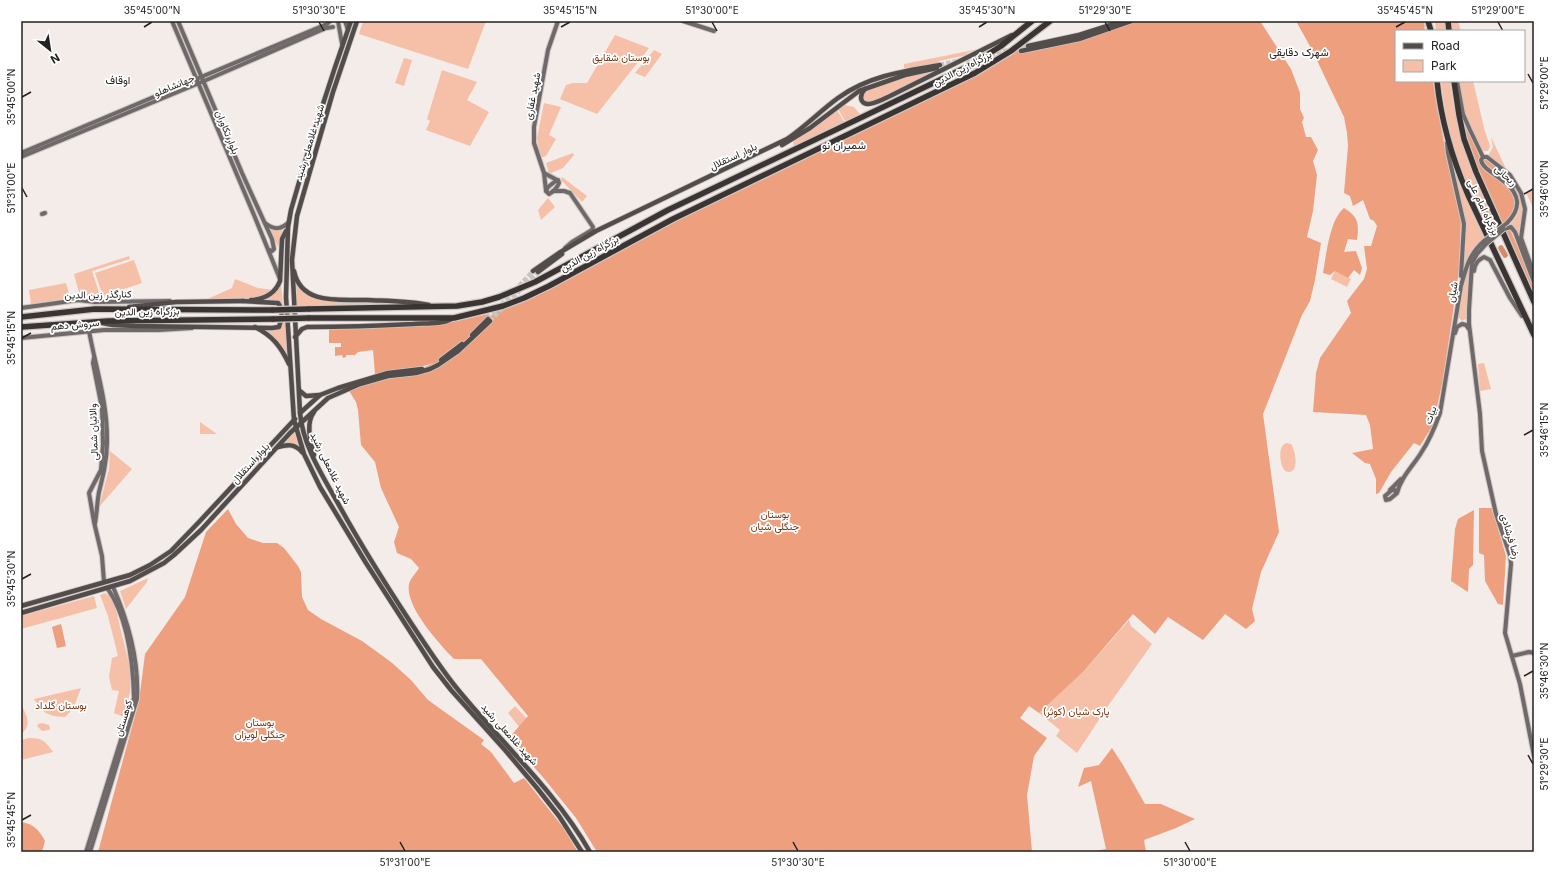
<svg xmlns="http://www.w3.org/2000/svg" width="1555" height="873" font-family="Inter,Vazirmatn,sans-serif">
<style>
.green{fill:#f6bfa7}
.forest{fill:#ed9f7e}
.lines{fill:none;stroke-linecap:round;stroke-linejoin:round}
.river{stroke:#d68a69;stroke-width:5.5}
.primary-tunnel{stroke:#c9c3c1;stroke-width:4.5;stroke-dasharray:4.5 2;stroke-linecap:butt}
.secondary-casing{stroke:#cec7c5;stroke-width:6}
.primary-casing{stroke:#cec7c5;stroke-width:6}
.highway-casing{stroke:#cec7c5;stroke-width:8}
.secondary{stroke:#6f6a69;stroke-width:4}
.primary{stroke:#524d4b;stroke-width:4.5}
.highway{stroke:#3a3532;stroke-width:5.5}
.secondary-bridge-casing{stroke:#cec7c5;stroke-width:6;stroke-linecap:butt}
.highway-bridge-casing{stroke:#cec7c5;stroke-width:8;stroke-linecap:butt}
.secondary-bridge{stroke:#6f6a69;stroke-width:4}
.highway-bridge{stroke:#3a3532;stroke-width:5.5}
.ticks{fill:none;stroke:#23201f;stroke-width:1.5}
.labels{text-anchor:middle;stroke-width:3.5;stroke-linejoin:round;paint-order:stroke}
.park-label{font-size:10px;fill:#76310d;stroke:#fff}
.street-label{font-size:10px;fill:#23201f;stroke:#fff}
.neighbourhood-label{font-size:11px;fill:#23201f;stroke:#fff}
.neatline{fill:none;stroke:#23201f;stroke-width:1.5}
.ticks-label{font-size:10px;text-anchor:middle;fill:#23201f}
</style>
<rect width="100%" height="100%" fill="#f3ece9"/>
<g class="green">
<path d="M363 21H486L468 69 359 34Z"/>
<path d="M1435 21H1445V31H1436Z"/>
<path d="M1451 21H1458L1461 31H1452Z"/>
<path d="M615 35 649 48 597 114 560 99 566 85 573 83H587Z"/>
<path d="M979 49 967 53V55L939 61V64L904 68V64Z"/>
<path d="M654 50 662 54 645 77 635 73Z"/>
<path d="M404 58 412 60 404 86 395 83Z"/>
<path d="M940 69 887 96 871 102 864 101 863 99 864 92C888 81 914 75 940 69Z"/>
<path d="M442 70 477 82 467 100 489 112 470 146 426 130 430 121 427 119Z"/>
<path d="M1441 81H1450C1457 138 1472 178 1498 229L1490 235C1482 216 1472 198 1465 179 1452 147 1445 115 1441 81Z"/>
<path d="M1459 81H1473L1484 128 1490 146 1488 151H1484C1467 135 1463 103 1459 81Z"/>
<path d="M544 103 561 107 549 135 556 139 546 156 540 158 537 138Z"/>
<path d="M845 105 854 107 860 114 845 121 838 109Z"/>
<path d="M837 110 844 122 794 146 793 143 795 140Z"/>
<path d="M1491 137 1508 173 1488 156 1493 147Z"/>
<path d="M1449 152 1460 186 1485 238C1473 248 1467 257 1463 272L1466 242 1465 217Z"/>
<path d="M573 153 574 155 563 168 549 174 546 163Z"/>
<path d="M1503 171C1508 174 1511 180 1514 186 1530 212 1517 215 1520 240L1516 231 1507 227C1530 207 1517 191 1503 171Z"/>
<path d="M562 177 587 196 582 202 561 180Z"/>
<path d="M1534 189V209L1526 193Z"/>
<path d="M548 198 555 207 541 220 538 210Z"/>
<path d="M269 227 283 228 278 247Z"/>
<path d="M129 256 130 259 92 271 100 296H80L74 274Z"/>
<path d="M134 260 142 283 103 296 95 273Z"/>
<path d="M1471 262 1466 319 1462 321 1458 317 1467 267Z"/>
<path d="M1335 271 1351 279 1347 287 1331 279Z"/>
<path d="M235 279 258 288 274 290C255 303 227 300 205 300L232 288Z"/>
<path d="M296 280 318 298 327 301 380 302 418 305 297 306Z"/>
<path d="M281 282 283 306 276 301H257L264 299Z"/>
<path d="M66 283 70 298 31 304 29 290Z"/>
<path d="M283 322 286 323 288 358C281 344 275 335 261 328L275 329Z"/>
<path d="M1484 363 1491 389 1480 391 1478 364Z"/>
<path d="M200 422 217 434H200Z"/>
<path d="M294 432 301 449 284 444Z"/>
<path d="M1286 443 1291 444C1296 451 1300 477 1285 471 1280 465 1277 447 1286 443Z"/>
<path d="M110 451 132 469 99 507 109 469Z"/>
<path d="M148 578 147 582 126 609 120 591Z"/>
<path d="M105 593 109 596 114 602 130 668V692L124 717 114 713 119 691 112 690 109 677 112 658 118 656 108 616 100 595Z"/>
<path d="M94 596 97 608 21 629V616Z"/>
<path d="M1129 620 1131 626 1152 644 1108 706 1077 753 1056 736 1060 730 1039 713 1083 672Z"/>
<path d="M81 688 73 709 65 717C48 716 43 714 34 699Z"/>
<path d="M21 705C27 715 32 726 21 734Z"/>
<path d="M515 706 529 721 521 729 508 713Z"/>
<path d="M42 723 49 725 50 728 49 730 42 731 37 726 38 724Z"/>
<path d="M29 738C43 738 45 741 53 752L21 760V740Z"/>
</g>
<g class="forest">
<path d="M1121 21H1260L1291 69 1300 93V109L1304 118 1302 122 1306 137H1311L1318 150 1313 161 1317 175 1313 211 1307 237 1321 243 1315 280 1310 301 1302 315 1263 414 1279 532 1261 572 1252 609 1255 621 1246 629 1225 614 1203 640 1168 617 1155 634 1133 614 1083 672 1039 713 1029 706 1020 718 1047 738 1034 756 1027 795 1032 852H597L576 818 542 776 508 739 528 716 481 659H454C439 643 405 607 409 584 410 579 416 573 419 568L411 559 397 553 394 542 399 527 381 488 375 462 361 445 358 410 356 402 346 386 423 368 433 363C415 370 394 370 375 374L373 350 358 352 354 356V355H346V357L343 358 342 355 335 356V347H341V343H329V329L445 323 489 314 487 317 488 319 499 307 519 300 672 219 924 99 1018 49 1071 38Z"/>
<path d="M1296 21H1424L1425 31H1396V81H1433L1446 154 1461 221 1459 271 1443 380 1433 425 1420 446 1414 443 1391 472 1379 493 1376 494V479L1370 464 1365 463 1352 453 1373 449 1370 425 1366 415 1313 412 1316 373 1320 358 1351 313 1347 301 1364 279 1367 269 1364 246H1371L1377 226 1374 221 1370 219 1363 200 1353 206 1350 196 1344 193 1348 146 1347 133 1344 117 1311 48Z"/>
<path d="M1460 107 1481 155 1480 160C1491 171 1520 190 1515 209 1514 213 1509 218 1507 222L1534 286V294C1507 234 1472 172 1460 107Z"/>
<path d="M1485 159 1498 168 1511 186 1484 164 1483 160Z"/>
<path d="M1344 208C1359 217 1359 224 1357 240L1348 239 1344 252 1356 251 1362 268 1360 275 1354 270 1348 278 1335 271 1330 275 1323 273C1326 256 1330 219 1344 208Z"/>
<path d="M1479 508H1492L1506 556 1503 605 1498 604 1485 581 1484 555 1479 553Z"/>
<path d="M228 509 236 524 248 538 263 543H277L284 548 298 566 301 572 302 597 308 610 321 619 362 641 391 662 411 680 428 700 484 740 481 744 491 752 514 783 524 778 562 826 578 852H98L139 701 145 654 185 597 206 532Z"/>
<path d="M1474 510 1473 565 1469 569 1468 592 1451 581 1455 529 1458 519Z"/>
<path d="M61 624 66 646 57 648 52 627Z"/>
<path d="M1112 748 1123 765 1145 804H1161L1195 819 1176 828 1144 840 1146 852H1089L1106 849 1091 781 1078 787 1084 768 1099 765Z"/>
<path d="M21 822C34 824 39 830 45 841L42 852H21Z"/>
</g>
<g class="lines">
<g class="river">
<path d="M1485 212 1493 230"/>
<path d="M1501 248 1505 255"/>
</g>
<g class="primary-tunnel">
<path d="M965 60 1028 46"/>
<path d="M940 65 957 61"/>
<path d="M488 319 533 271"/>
<path d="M490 321 538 272"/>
</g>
<defs>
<g id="secondary">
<path d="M172 21 254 215 280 279"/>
<path d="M178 21 242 173 272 239 274 249 272 251 269 250"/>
<path d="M338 21 342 44"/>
<path d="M345 21 348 30"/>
<path d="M683 21 714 31"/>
<path d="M1457 81 1463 114 1470 130 1483 157"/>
<path d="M1447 143 1448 153 1464 224 1461 276"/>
<path d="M21 153 327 24 330 21"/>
<path d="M21 157 204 81 326 28 333 27"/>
<path d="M1500 170 1513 187"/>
<path d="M544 173 557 180"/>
<path d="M557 180H558L559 183C557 188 553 192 549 194L546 191 548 187Z"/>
<path d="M546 191 544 173 534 143V127L548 50 558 21"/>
<path d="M553 191H564L570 193 593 227 592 230 572 242 565 248"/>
<path d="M42 214 45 213"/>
<path d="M265 223C274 230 281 230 289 222"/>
<path d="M1507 223C1513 217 1518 210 1517 201 1514 180 1483 173 1481 160L1483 157H1487L1510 175 1521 193 1525 209 1521 238 1534 274"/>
<path d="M1504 229 1511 227 1515 232 1534 282"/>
<path d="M1486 244 1477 254 1472 263 1469 310V324L1480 414 1482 451 1496 514 1510 555 1511 564 1505 633 1520 684 1534 756"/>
<path d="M1474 271C1475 263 1478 260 1484 257L1490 260 1510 298 1522 316"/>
<path d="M21 308 78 300 95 302 170 301"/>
<path d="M89 331C96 369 108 404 107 443 107 460 103 476 99 492 97 502 97 513 95 523"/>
<path d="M1455 333 1457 327 1462 324 1466 325 1469 329"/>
<path d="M21 338 104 330H159L192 328"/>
<path d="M94 358 93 363 102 408 103 444 101 470 89 493 94 522 102 556 104 582"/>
<path d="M1390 490 1401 479"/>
<path d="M1392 490H1395L1396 494 1390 499 1386 500 1385 496Z"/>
<path d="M1397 493C1401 477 1413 466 1421 453 1429 441 1435 427 1440 413L1461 286C1466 268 1469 254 1484 241"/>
<path d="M1512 656 1529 652 1534 653"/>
<path d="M86 852 134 698C133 663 128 618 108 589"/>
<path d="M90 852 137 699C139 661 128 621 113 587"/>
</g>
<g id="primary">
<path d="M351 21C329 83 309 146 291 210L288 227 286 297 294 420 304 454 320 487 366 563 433 667 451 690 505 750 537 788 559 816 582 852"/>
<path d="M357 21 333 92 297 216 292 260 300 413C303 447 324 478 340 507 362 547 386 585 411 623 425 644 439 666 455 686 500 742 554 789 590 852"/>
<path d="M1028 46 1079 35 1123 21"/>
<path d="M1021 51 1079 39 1131 21"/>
<path d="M865 89C863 91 861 94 861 98 863 111 883 99 890 96L1012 35"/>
<path d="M782 145 810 128 859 91 905 75 937 68"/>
<path d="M294 271C301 306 341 299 367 300 387 301 409 301 429 305"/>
<path d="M533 271 559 253 596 231 787 139C805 127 820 111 838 98 868 76 904 71 940 65"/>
<path d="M538 272 562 254"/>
<path d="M251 300C265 299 275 294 280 281L282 239 286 231"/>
<path d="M129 307 176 302 243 301"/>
<path d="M102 323 113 325 135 326 272 328 279 327C282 319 283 309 278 303L242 301"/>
<path d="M255 327C273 336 281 347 289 364"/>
<path d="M472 335 488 319"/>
<path d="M295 337 302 329 307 327C342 327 377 326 413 324 425 323 442 325 453 318"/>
<path d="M441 360 462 344"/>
<path d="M300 391 306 396 320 395"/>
<path d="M300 413 320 395 338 388 388 373 422 369"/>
<path d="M278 447C288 444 295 444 302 452"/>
<path d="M314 455C311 442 305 424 314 412"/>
<path d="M21 606 130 575 150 565 171 551 199 522 295 419"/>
<path d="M21 613 130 581 164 563 174 555 201 530 290 433 328 398 360 384 388 376 416 373 430 369 438 365 457 352 490 321"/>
</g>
<g id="highway">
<path d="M1428 21 1431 31"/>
<path d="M1448 21 1449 31"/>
<path d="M1437 81C1441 121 1452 158 1468 195L1534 335"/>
<path d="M1454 81 1459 115 1464 139 1476 172 1534 302"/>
<path d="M308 309 457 306 482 302 499 297 535 282 668 210 971 65 1001 46 1032 21"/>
<path d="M21 317 95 309 273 310"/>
<path d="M308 318H454L503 306 524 298 549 286 673 219 975 73 1011 51 1050 21"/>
<path d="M21 327 108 321 274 319"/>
</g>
</defs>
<use href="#secondary" class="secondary-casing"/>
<use href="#primary" class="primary-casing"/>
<use href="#highway" class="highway-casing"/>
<use href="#secondary" class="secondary"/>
<use href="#primary" class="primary"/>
<use href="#highway" class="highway"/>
<defs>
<g id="secondary-bridge">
<path d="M1484 241 1507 223"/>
<path d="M1486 244 1504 229"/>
</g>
<g id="highway-bridge">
<path d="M273 310 308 309"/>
<path d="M274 319 308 318"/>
</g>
</defs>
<use href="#secondary-bridge" class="secondary-bridge-casing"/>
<use href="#highway-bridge" class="highway-bridge-casing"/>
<use href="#secondary-bridge" class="secondary-bridge"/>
<use href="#highway-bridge" class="highway-bridge"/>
</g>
<path class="ticks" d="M319 22 324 31M712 22 717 31M1105 22 1110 31M1498 22 1503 31M144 27 152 22M561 27 570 22M979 27 987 22M1396 27 1405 22M1528 74 1533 83M22 97 31 92M22 188 27 197M1524 194 1533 189M22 338 31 333M1524 435 1533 430M22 579 31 574M1524 676 1533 671M1528 755 1533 764M22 820 31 815M400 842 405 851M793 842 798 851M1185 842 1190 851"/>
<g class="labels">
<g class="park-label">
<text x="621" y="61">بوستان شقایق</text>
<text x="775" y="518">بوستان<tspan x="775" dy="12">جنگلی شیان</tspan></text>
<text x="61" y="709">بوستان گلداد</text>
<text x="1076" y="715">پارک شیان (کوثر)</text>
<text x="260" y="726">بوستان<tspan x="260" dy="12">جنگلی لویزان</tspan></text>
</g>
<g class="street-label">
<text transform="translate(962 68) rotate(-28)" y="4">بزرگراه زین الدین</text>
<text transform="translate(174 85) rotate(-23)" y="4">جهانشاهلو</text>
<text transform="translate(532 96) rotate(-79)" y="4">شهید غفاری</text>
<text transform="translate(228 132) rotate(68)" y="4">بلوار تکاوران</text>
<text transform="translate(309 142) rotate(-73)" y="4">شهید غلامعلی رشید</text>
<text transform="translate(733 156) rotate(-25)" y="4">بلوار استقلال</text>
<text transform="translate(1506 175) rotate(42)" y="4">ریحانی</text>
<text transform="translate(1484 207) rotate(65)" y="4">بزرگراه امام علی</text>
<text transform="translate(589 253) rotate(-29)" y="4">بزرگراه زین الدین</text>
<text transform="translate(1452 292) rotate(-80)" y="4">شیان</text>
<text transform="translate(98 294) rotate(-1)" y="4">کنارگذر زین الدین</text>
<text transform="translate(147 311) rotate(-1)" y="4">بزرگراه زین الدین</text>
<text transform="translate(75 324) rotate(-5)" y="4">سروش دهم</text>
<text transform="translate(1430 415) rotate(-71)" y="4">بیات</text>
<text transform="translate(93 432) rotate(-92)" y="4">والائیان شمالی</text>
<text transform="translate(250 463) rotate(-48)" y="4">بلوار استقلال</text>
<text transform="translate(331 468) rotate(64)" y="4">شهید غلامعلی رشید</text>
<text transform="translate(1511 536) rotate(74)" y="4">رضا فرشادی</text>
<text transform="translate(123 718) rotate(-73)" y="4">کوهستان</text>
<text transform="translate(510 734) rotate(48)" y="4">شهید غلامعلی رشید</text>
</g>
<g class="neighbourhood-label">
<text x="1299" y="56">شهرک دقایقی</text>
<text x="118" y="84">اوقاف</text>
<text x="844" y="149">شمیران نو</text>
</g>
</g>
<rect width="1555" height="873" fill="none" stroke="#ffffff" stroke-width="44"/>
<rect x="1395" y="30" width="130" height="52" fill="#ffffff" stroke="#a7a6a5"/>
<rect x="1403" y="43" width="20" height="6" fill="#524d4b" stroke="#a7a6a5"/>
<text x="1431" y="50" font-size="12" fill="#23201f">Road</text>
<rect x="1403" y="60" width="20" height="12" fill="#f6bfa7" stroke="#a7a6a5"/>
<text x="1431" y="70" font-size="12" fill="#23201f">Park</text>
<g transform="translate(50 50) rotate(150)" stroke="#ffffff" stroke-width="3" paint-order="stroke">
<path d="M0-3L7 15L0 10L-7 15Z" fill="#23201f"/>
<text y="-6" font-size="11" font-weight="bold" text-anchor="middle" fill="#23201f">N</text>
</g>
<rect x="22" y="22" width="1511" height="829" class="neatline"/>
<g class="ticks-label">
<text x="152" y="14">35°45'00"N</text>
<text x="319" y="14">51°30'30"E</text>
<text x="570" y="14">35°45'15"N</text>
<text x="712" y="14">51°30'00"E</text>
<text x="987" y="14">35°45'30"N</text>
<text x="1105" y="14">51°29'30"E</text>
<text x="1405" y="14">35°45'45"N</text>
<text x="1498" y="14">51°29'00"E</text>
<text transform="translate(1544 83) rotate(-90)" y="4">51°29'00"E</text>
<text transform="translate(11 97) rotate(-90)" y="4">35°45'00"N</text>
<text transform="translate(11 188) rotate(-90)" y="4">51°31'00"E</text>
<text transform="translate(1544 189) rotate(-90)" y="4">35°46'00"N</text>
<text transform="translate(11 338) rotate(-90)" y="4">35°45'15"N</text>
<text transform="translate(1544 430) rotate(-90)" y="4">35°46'15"N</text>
<text transform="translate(11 579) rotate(-90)" y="4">35°45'30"N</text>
<text transform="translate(1544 671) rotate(-90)" y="4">35°46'30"N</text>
<text transform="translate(1544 764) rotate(-90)" y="4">51°29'30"E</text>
<text transform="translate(11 820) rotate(-90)" y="4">35°45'45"N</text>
<text x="405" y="866">51°31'00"E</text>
<text x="798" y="866">51°30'30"E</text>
<text x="1190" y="866">51°30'00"E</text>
</g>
</svg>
